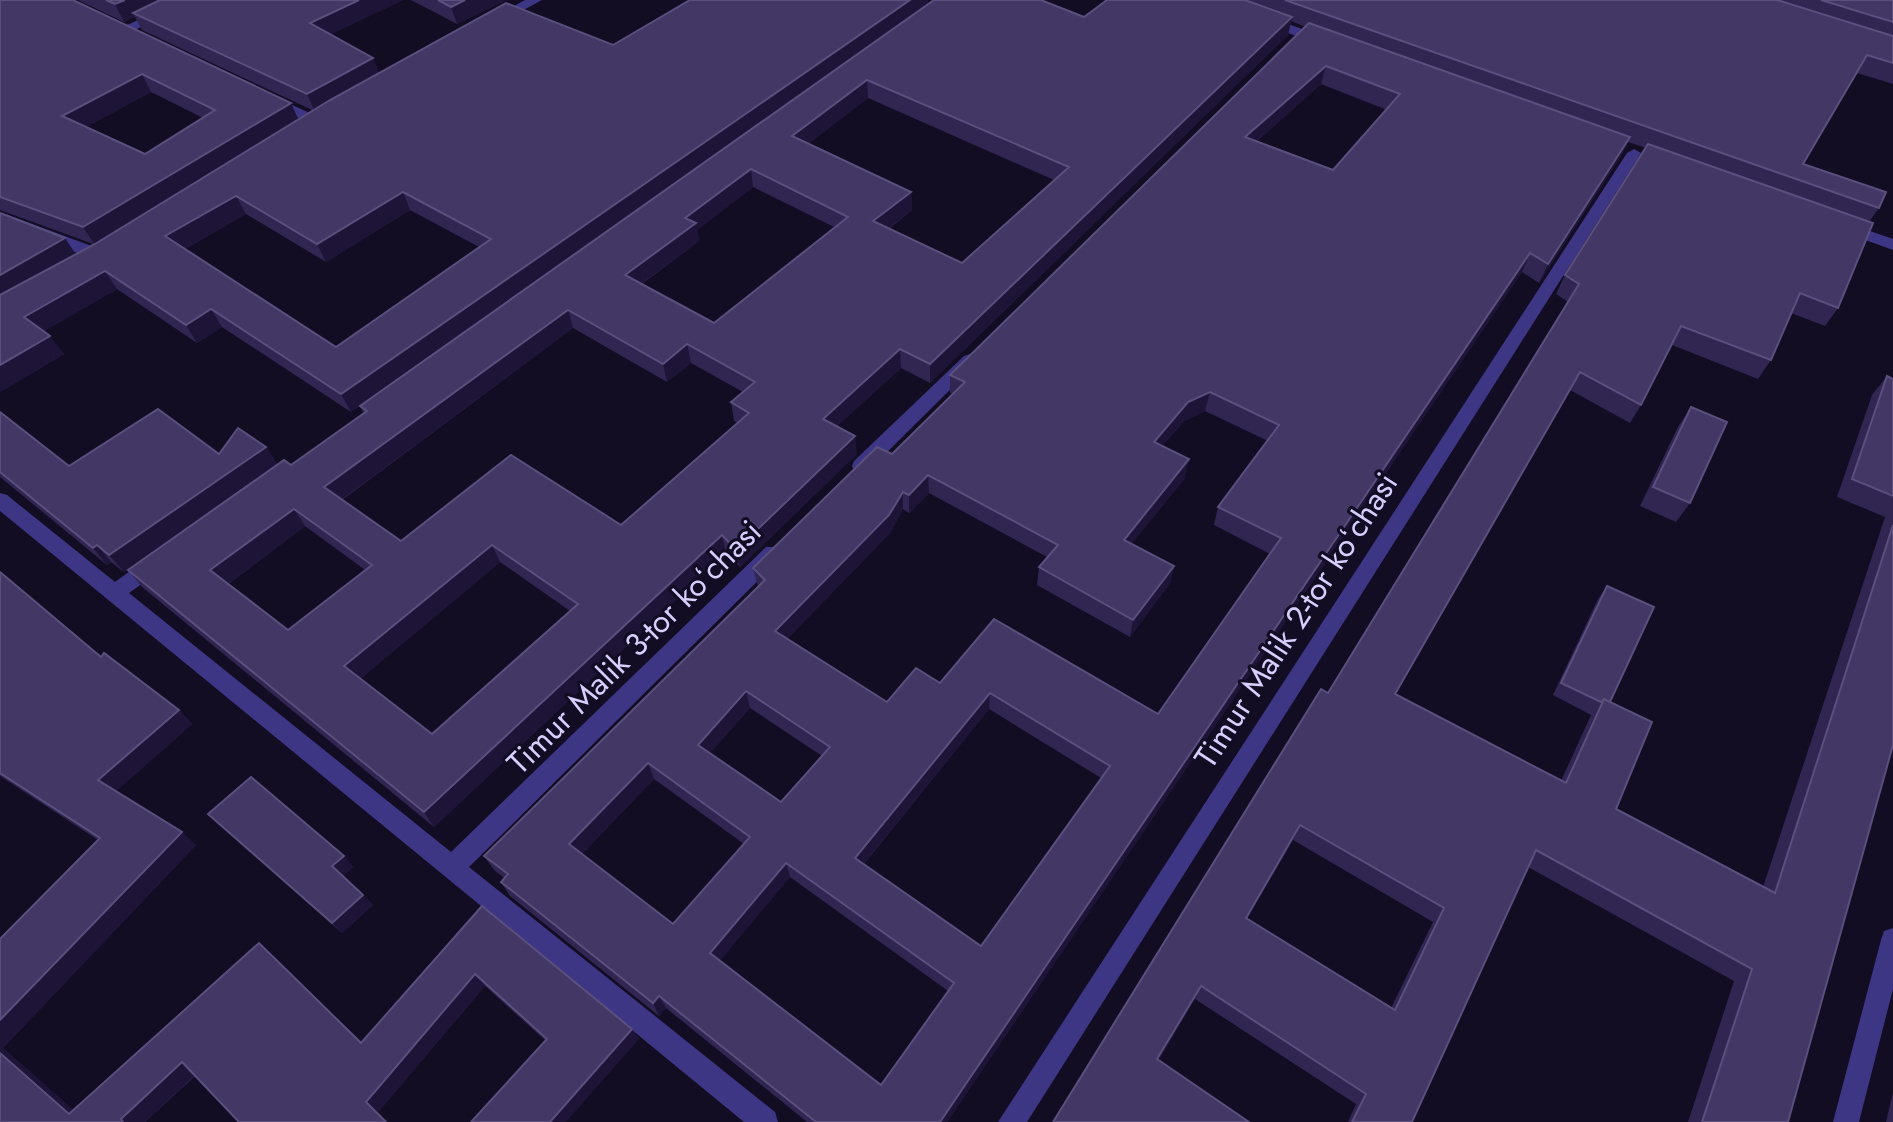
<svg xmlns="http://www.w3.org/2000/svg" width="1893" height="1122" font-family="Jost,sans-serif">
<style>
.lines{fill:none;stroke-linecap:round;stroke-linejoin:round}
.minor{fill:#3d3684;fill-rule:evenodd}
.wall{fill:#312552;fill-rule:evenodd}
.shaded-wall{fill:#1d1437}
.building{fill:#423765;stroke:#5a4f7d;stroke-width:2;fill-rule:evenodd}
.labels{text-anchor:middle;stroke-width:6;stroke-linejoin:round;paint-order:stroke}
.street-label{font-size:32px;fill:#d7cfff;stroke:#120d23}
</style>
<rect width="100%" height="100%" fill="#120d23"/>
<g class="lines">
<g class="minor">
<path d="M182 0H200L128 33 116 30Z"/>
<path d="M525 0H542L500 23 488 20Z"/>
<path d="M1264 16 1329 38 1331 41 1319 44 1259 23V17Z"/>
<path d="M270 95 321 118 323 121 321 124H311L265 102 263 99Z"/>
<path d="M1634 149 1641 153 1027 1122H998L1627 153Z"/>
<path d="M0 212 105 251 107 255 105 259H93L0 223Z"/>
<path d="M1844 222 1893 239V250L1838 230 1836 227Z"/>
<path d="M970 354 979 360 976 364 868 471H854L852 466 854 461 964 356Z"/>
<path d="M0 493 7 495 115 582 149 557H163L166 563 163 569 129 593 451 852 766 547H780L783 553 780 559 469 867 775 1112 778 1122H744L0 511Z"/>
<path d="M1893 928V989L1859 1122H1833L1881 940 1884 931Z"/>
</g>
</g>
<g class="wall">
<path d="M0 0 298 119 312 110 142 30 135 17 124 22 78 0H403L331 34 373 58 379 73 613 45 690 0H928V4L1084 17 1107 0H1893V84L1857 73 1803 164 1879 208 1869 222 1838 308 1825 326 1791 313 1771 360 1758 379 1672 345 1641 405 1630 423 1570 390 1396 694 1561 781 1591 715 1553 695 1598 599 1607 586 1610 702 1616 809 1763 887 1885 517 1837 497 1872 395 1887 376 1893 379V745L1788 1122H1688L1734 981 1528 867 1412 1122H1348L1356 1104 1195 999 1053 1122 1328 693 1568 302 1556 294 1565 275 1646 148 1628 142 1621 156 1539 283 1522 272 947 1122H807L666 1008 659 1016 510 896 501 882 504 878 494 870 484 856 758 587 753 568 892 454 953 394 950 393V375L1306 27 1291 21 1288 35 930 383 901 368 837 426 857 454 740 567 726 553 434 827 142 587 128 570 291 465 364 414 360 406 704 163 351 412 222 327 197 343 117 289 44 331 64 354 0 392 76 254 93 244 0 210ZM1321 84 1387 110 1333 170 1257 141ZM151 92 203 118 145 154 86 127ZM868 98 1054 180 962 263 889 229 912 210 911 192 808 144ZM753 187 834 227 714 323 642 284 699 241 697 230ZM410 210 479 247 336 347 185 249 246 214 326 262ZM573 328 667 382 691 363 743 392 731 402 734 421 738 423 621 525 401 541 342 500ZM1205 411 1268 441 1218 507 1214 525 1270 554 1158 714 940 683 887 702 787 639 890 533 903 509 909 513 929 493 1047 557 1039 567 1037 585 1130 637 1170 583 1174 566 1131 544 1185 478 1162 446 1184 421ZM305 526 365 570 288 630 228 584ZM500 562 570 611 432 734 360 679ZM750 708 822 756 781 802 710 753ZM989 709 1101 778 981 946 864 864ZM654 779 744 844 673 924 582 854ZM1293 840 1433 922 1391 1008 1247 919ZM790 877 948 991 881 1085 720 960Z"/>
<path d="M411 0H506L457 24Z"/>
<path d="M1691 407 1690 503 1676 522 1640 506 1678 427Z"/>
<path d="M0 412 69 466 219 454 266 447 277 464 124 572 111 562 107 565 0 477Z"/>
<path d="M0 572 101 657 179 710 192 724 116 791 196 845 3 1048 73 1110 259 943 362 1042 482 906 632 1029 639 1039 546 1041 485 986 378 1112 388 1122H239L195 1076 145 1122H0V939L98 840 0 776Z"/>
<path d="M208 814 344 856 353 867 343 876 373 905 342 933Z"/>
<path d="M1893 1092V1122H1886Z"/>
</g>
<g class="shaded-wall">
<path d="M125 0H174L133 13 135 17 124 22 115 4Z"/>
<path d="M359 0H403L318 40 310 23Z"/>
<path d="M465 0H506L457 24 451 7Z"/>
<path d="M910 0H928V4L351 412 341 394Z"/>
<path d="M1292 17 1288 35 930 383V364Z"/>
<path d="M373 58 380 76 315 112 307 94Z"/>
<path d="M1326 66 1321 84 1241 155 1245 137Z"/>
<path d="M142 74 151 92 73 134 62 116Z"/>
<path d="M867 80 868 98 794 155 792 136Z"/>
<path d="M291 103 299 121 95 245 83 227Z"/>
<path d="M1630 137 1621 156 1539 283 1548 264Z"/>
<path d="M751 169 753 187 697 230 699 241 629 293 625 275 685 218Z"/>
<path d="M403 192 410 210 326 262 317 244Z"/>
<path d="M911 192 912 210 874 240 873 221Z"/>
<path d="M236 196 246 214 176 254 165 236Z"/>
<path d="M65 238 77 256 0 302V275Z"/>
<path d="M1530 253 1522 272 947 1122H940Z"/>
<path d="M105 271 117 289 38 335 24 317Z"/>
<path d="M211 309 222 327 197 343 186 325Z"/>
<path d="M568 310 573 328 334 505 324 487Z"/>
<path d="M50 336 64 354 0 392V365Z"/>
<path d="M687 344 691 363 667 382 663 364Z"/>
<path d="M900 349 901 368 825 437 823 419Z"/>
<path d="M1210 392 1205 411 1184 421 1150 460 1154 442 1188 402Z"/>
<path d="M855 436 857 454 740 567 736 550Z"/>
<path d="M266 447 277 464 124 572 109 555Z"/>
<path d="M1189 459 1185 478 1120 557 1124 540Z"/>
<path d="M928 475 929 493 909 513V495Z"/>
<path d="M903 492V509L890 533 778 648 775 631Z"/>
<path d="M294 509 305 526 223 587 210 570Z"/>
<path d="M722 535 726 553 434 827 424 812Z"/>
<path d="M97 545 111 562 107 565 93 548Z"/>
<path d="M492 545 500 562 355 683 344 666Z"/>
<path d="M1174 566 1170 583 1130 637 1133 620Z"/>
<path d="M746 691 750 708 703 761 698 745Z"/>
<path d="M990 693 989 709 857 872 855 858Z"/>
<path d="M179 710 192 724 114 793 98 780Z"/>
<path d="M648 763 654 779 577 859 569 844Z"/>
<path d="M1300 825 1293 840 1239 931 1246 918Z"/>
<path d="M182 832 196 845 3 1048 87 1122 69 1114 0 1053V1020Z"/>
<path d="M344 856 353 867 342 877 332 866Z"/>
<path d="M786 863 790 877 716 966 710 953Z"/>
<path d="M363 895 373 905 342 933 332 923Z"/>
<path d="M259 943 273 955 373 1053 361 1043Z"/>
<path d="M475 974 485 986 378 1112 388 1122H386L366 1102Z"/>
<path d="M1201 986 1195 999 1153 1071 1157 1059Z"/>
<path d="M659 996 666 1008 659 1016 653 1003Z"/>
<path d="M632 1029 639 1039 566 1122H550Z"/>
<path d="M182 1062 198 1072 145 1122H123L121 1119Z"/>
</g>
<g class="building">
<path d="M0 0H73L291 103 83 227 0 197ZM142 74 215 110 145 154 62 116Z"/>
<path d="M106 0H125L115 4Z"/>
<path d="M160 0H359L310 23 373 58 307 94 133 13Z"/>
<path d="M438 0H465L451 7Z"/>
<path d="M690 0H910L341 394 211 309 186 325 105 271 24 317 50 336 0 365V295L95 244 330 100 506 3 613 45ZM403 192 491 239 336 347 165 236 236 196 317 244Z"/>
<path d="M934 0H1041L1084 17 1107 0H1245L1292 17 930 364 900 349 823 419 855 436 736 550 722 535 424 812 128 570 284 460 291 465 367 411 360 406ZM867 80 1069 167 962 263 873 221 911 192 792 136ZM751 169 848 217 714 323 625 275 696 223 685 218ZM568 310 663 364 687 344 755 382 731 402 749 413 621 525 511 455 401 541 324 487ZM294 509 372 565 288 630 210 570ZM492 545 578 604 432 734 344 666Z"/>
<path d="M1285 0H1777L1893 36V63L1867 55 1803 164 1886 192 1879 208Z"/>
<path d="M1821 0H1893V22Z"/>
<path d="M1309 23 1630 137 1548 264 1530 253 940 1122H816L659 996 653 1003 501 882 508 874 484 856 765 580 753 568 877 447 892 454 965 382 950 375ZM1326 66 1400 94 1333 170 1245 137ZM1210 392 1279 425 1218 507 1281 538 1158 714 994 619 940 683 916 668 887 702 775 631 889 515 903 492 909 495 928 475 1058 545 1039 567 1133 620 1174 566 1124 540 1189 459 1154 442 1188 402ZM746 691 830 747 781 802 698 745ZM990 693 1110 766 981 946 855 858ZM648 763 750 837 673 924 569 844ZM786 863 954 983 881 1085 710 953Z"/>
<path d="M1648 144 1873 223 1838 308 1800 293 1771 360 1681 326 1641 405 1580 372 1395 694 1566 783 1604 699 1652 722 1616 809 1775 893 1893 525V745L1788 1122H1702L1752 969 1536 850 1412 1122H1352L1366 1094 1201 986 1157 1059 1249 1122H1053L1321 689 1328 693 1579 284 1565 275ZM1300 825 1444 908 1395 1010 1246 918Z"/>
<path d="M0 213 65 238 0 275Z"/>
<path d="M1887 376 1893 379V496L1852 479Z"/>
<path d="M1691 407 1727 422 1690 503 1653 487Z"/>
<path d="M158 409 219 454 238 428 266 447 109 555 97 545 93 548 0 472V412L69 466Z"/>
<path d="M0 572 101 657 104 653 179 710 98 780 182 832 0 1020V939L100 838 0 773Z"/>
<path d="M1607 586 1654 607 1610 702 1604 699 1601 702 1561 683Z"/>
<path d="M251 777 344 856 332 866 363 895 332 923 208 814Z"/>
<path d="M482 906 632 1029 550 1122H471L547 1039 475 974 366 1102 386 1122H239L182 1062 121 1119 123 1122H0V1053L69 1114 259 943 361 1043Z"/>
</g>
<g class="labels">
<g class="street-label">
<text transform="translate(1296 620) rotate(-57)" y="11">Timur Malik 2-tor koʻchasi</text>
<text transform="translate(634 647) rotate(-45)" y="11">Timur Malik 3-tor koʻchasi</text>
</g>
</g>
</svg>
